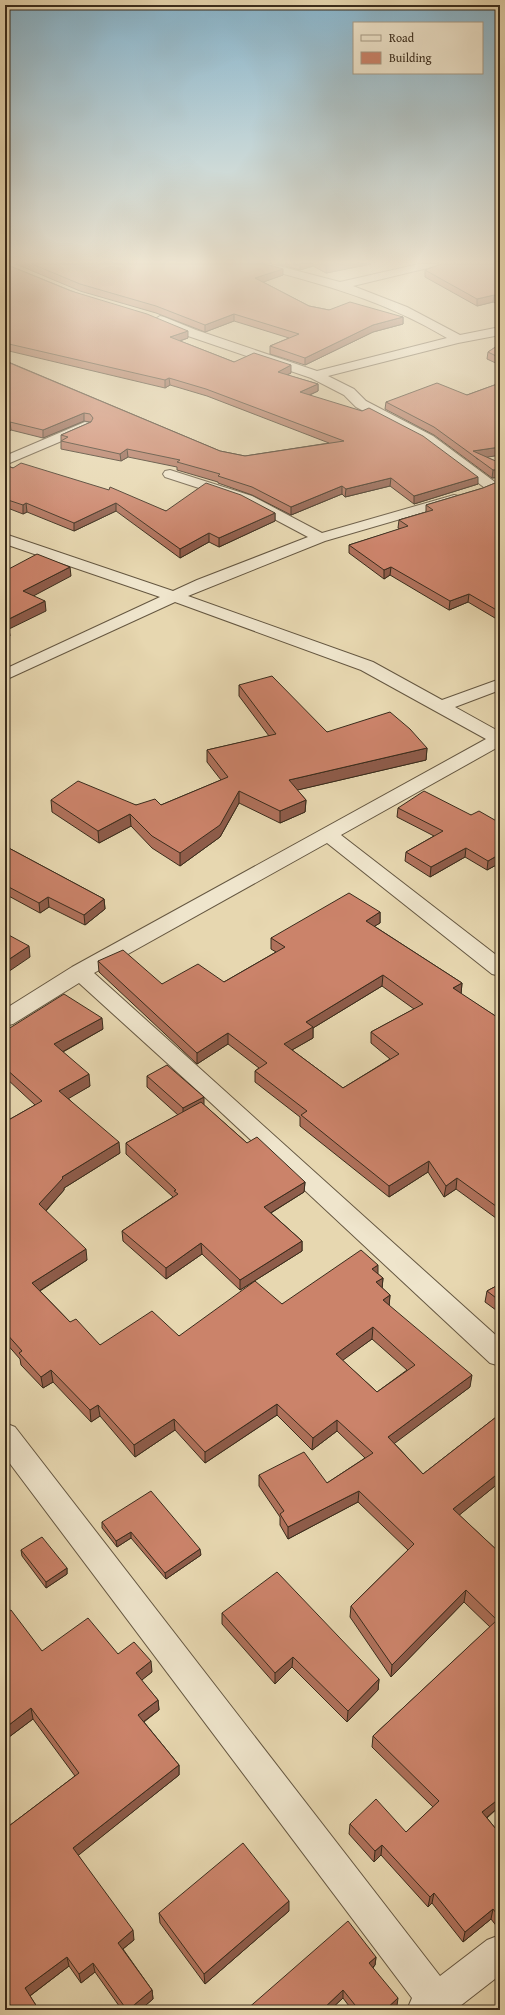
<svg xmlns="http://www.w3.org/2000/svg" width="505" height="2015" font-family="'Gentium Book Plus',serif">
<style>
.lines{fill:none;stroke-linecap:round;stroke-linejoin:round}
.minor-casing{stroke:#655741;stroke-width:2}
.minor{fill:#efe5cc;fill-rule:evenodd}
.wall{fill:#af715b;stroke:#3a2c1c;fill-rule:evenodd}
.shaded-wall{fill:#8e5c4a;stroke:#3a2c1c}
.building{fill:#cb836a;stroke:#3a2c1c;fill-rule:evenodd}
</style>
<rect width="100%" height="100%" fill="#e7d7b0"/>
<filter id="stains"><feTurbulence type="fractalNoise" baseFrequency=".005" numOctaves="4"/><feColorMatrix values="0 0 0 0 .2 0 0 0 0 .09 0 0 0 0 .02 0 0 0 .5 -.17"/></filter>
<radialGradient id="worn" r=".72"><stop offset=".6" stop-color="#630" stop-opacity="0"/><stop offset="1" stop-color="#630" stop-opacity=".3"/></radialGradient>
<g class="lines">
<defs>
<g id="minor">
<path d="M252 264H271L340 282 419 264H438L436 266 353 286 407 307 460 335 500 327V335L458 343 328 376 354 389 366 401 433 436 495 482 497 485 495 488H485L423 442 356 407 344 395 311 378 188 336 156 323 154 320 160 316 164 317 196 330 317 371 447 338C383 300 325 285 254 266Z"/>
<path d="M85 422 90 423 92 426 90 429 5 465V456Z"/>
<path d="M170 470 252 496 322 533 454 495 459 496 461 499 459 502 325 541 188 596 373 662 442 700 500 679V690L455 707 500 732V746L341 835 500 958V976L492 974 327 843 94 973 500 1339V1366L490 1363 209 1101 79 983 13 1024 5 1026V1009L72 967 486 739 361 670 175 602 5 680V669L160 597 5 544V534L173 591 197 580 308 537 242 502 165 477 163 474 165 471Z"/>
<path d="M5 1423 15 1427 440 1976 487 1940 500 1935V1975L455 2010H407L412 1998 5 1457Z"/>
</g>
</defs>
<use href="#minor" class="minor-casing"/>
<use href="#minor" class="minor"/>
</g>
<g class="wall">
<path d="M5 264 188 338 180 341 234 362 291 373 287 375 318 384V391L310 395 478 484 414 504 390 486 345 497 342 494 291 515 252 495 218 483V482L177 470V467L128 457 121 461 61 449V435L91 422H90L84 421 43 438 11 430 5 433ZM9 351 165 388 170 385 207 396 329 443 245 456 220 451 6 361Z"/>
<path d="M16 264H265L283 275 263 282 309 306 329 310 403 317V324L373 332 305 365 270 354V346L289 338 234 321 205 332 156 313 80 291Z"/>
<path d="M277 264H371L326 273 313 266 300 270Z"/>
<path d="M500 264V305L493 302 477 306 425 277V270Z"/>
<path d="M500 344V365L487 359 488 352Z"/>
<path d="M500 383V455L486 457 500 463V477L492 478 434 435 385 409 386 402 467 395Z"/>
<path d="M5 465 13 468 166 511 275 513V521L219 547 209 542 180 558 116 511 74 531 27 512 23 514 5 507Z"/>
<path d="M500 481V621L468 602 449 610 390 575 384 579 349 553V545L400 529 398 528 399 520 426 512V505L483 488Z"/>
<path d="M239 685 327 732 427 748 426 760 297 790 306 800 305 812 280 823 239 803 220 837 180 866 152 848 131 826 99 843 52 812 51 800 136 805H161L221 780 207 762V750L269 736 239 696Z"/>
<path d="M398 808 471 815 500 823V863L487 870 465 857 430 877 405 861 406 852 434 836 397 817Z"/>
<path d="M5 846 104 899 105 909 85 925 49 907 40 913 5 894Z"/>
<path d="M380 912V923L374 926 462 983 461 994 500 1019V1221L456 1189 444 1197 428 1172 389 1197 300 1126V1117L255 1082V1071L259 1068 228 1044 197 1064 99 972 98 961 162 984 224 982 276 952 271 949V938ZM382 986 414 1009 371 1032V1043L390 1059 343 1088 292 1050 313 1038V1028Z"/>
<path d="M103 1029 63 1052 90 1086 68 1098 120 1153 64 1188V1190L46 1211 87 1260 40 1291 70 1322 100 1345 179 1336 378 1274 383 1278 382 1288 390 1295 389 1306 470 1387 394 1443 423 1474 500 1414V1482L459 1515 500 1553V1806L487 1818 500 1834V1926L498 1928 491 1919 463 1942 432 1903 428 1907 381 1855 374 1862 349 1834 350 1824 406 1832 433 1807 372 1747 373 1736 490 1627 464 1602 391 1677 350 1617 351 1606 408 1550 358 1502 288 1539 280 1525V1517L259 1486V1475L327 1483 365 1458 337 1431 312 1450 277 1415 205 1463 175 1430 135 1457 100 1416 91 1422 53 1382 43 1388 21 1365 20 1359 5 1342V1122L35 1105 6 1078 5 1079V1031ZM372 1339 407 1370 377 1392 342 1360Z"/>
<path d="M147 1076 204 1105 247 1143 305 1182 304 1192 271 1213 302 1241V1251L240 1290 202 1254 166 1279 123 1241 122 1231 173 1197 126 1154V1143L178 1115 147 1087Z"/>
<path d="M500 1284V1313L485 1302 487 1291Z"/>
<path d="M102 1522 201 1555 166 1579 131 1538 117 1547 102 1528Z"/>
<path d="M21 1550 67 1568V1574L46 1588 22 1556Z"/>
<path d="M5 1613 42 1651 118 1654 152 1672 141 1680 158 1700 159 1710 144 1722 179 1765V1775L78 1855 134 1940 123 1949 152 1990 153 1999 140 2010H122L95 1972 81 1983 69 1966 30 1996 39 2010H10L5 2002V1829L75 1776 33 1719 5 1740Z"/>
<path d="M222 1613 379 1679 378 1690 347 1722 292 1667 275 1684 222 1624Z"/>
<path d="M289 1911 205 1984 160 1923 159 1913Z"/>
<path d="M376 1957 375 1965 373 1968 397 2006 392 2010H352L343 1998 330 2010H246Z"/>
</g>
<g class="shaded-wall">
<path d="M300 264H313V266L300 270Z"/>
<path d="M337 264H371L326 273V266Z"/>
<path d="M283 269V275L255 285V278Z"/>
<path d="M494 295 493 302 477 306V299Z"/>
<path d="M234 314V321L205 332V325Z"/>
<path d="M403 317V324L373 332 305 365V358L373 325Z"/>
<path d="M188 331V338L170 344V337Z"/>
<path d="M9 344V351L5 364V354Z"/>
<path d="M291 365V373L278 379V372Z"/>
<path d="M169 378 170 385 165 388V380Z"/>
<path d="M318 384V391L300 399V392Z"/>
<path d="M84 413V421L43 438V430Z"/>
<path d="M10 422 11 430 5 433V425Z"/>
<path d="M500 447V455L477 459 473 451Z"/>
<path d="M127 449 128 457 121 461 120 454Z"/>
<path d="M500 469V477L492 478 493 470Z"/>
<path d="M478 477V484L414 504V496Z"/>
<path d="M391 478 390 486 345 497 346 489Z"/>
<path d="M342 486V494L291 515V507Z"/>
<path d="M26 503 27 512 23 514V505Z"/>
<path d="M116 503V511L74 531V523Z"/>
<path d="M275 513V521L219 547V538Z"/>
<path d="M209 533V542L180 558V549Z"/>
<path d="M70 567 71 576 24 601 23 591Z"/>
<path d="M391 567 390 575 384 579V570Z"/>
<path d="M469 594 468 602 449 610 450 601Z"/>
<path d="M45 601 46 611 9 629 10 636 5 639V621Z"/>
<path d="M427 748 426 760 289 792V780Z"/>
<path d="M239 791V803L220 837 180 866V853Z"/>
<path d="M306 800 305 812 280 823V811Z"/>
<path d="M130 814 131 826 99 843 98 831Z"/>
<path d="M466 848 465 857 430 877 431 867Z"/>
<path d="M500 854V863L487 870 488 861Z"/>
<path d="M48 897 49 907 40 913 39 903Z"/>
<path d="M104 899 105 909 85 925 84 915Z"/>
<path d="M380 912V923L365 932 366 921Z"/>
<path d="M29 946 30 957 5 974V962Z"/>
<path d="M383 975 382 986 313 1028V1038L283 1055 284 1044 306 1022Z"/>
<path d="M462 983 461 994 453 988Z"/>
<path d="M102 1018 103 1029 55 1056 54 1044Z"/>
<path d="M228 1033V1044L197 1064V1053Z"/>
<path d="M89 1074 90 1086 61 1103 59 1091Z"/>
<path d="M204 1097V1108L183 1120V1108Z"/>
<path d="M119 1142 120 1153 64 1188V1190L41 1216 39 1204 62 1177Z"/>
<path d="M429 1161 428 1172 389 1197V1186Z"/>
<path d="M457 1178 456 1189 444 1197 446 1186Z"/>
<path d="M305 1182 304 1192 264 1217V1207Z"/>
<path d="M302 1241V1251L240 1290V1280Z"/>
<path d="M201 1243 202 1254 166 1279V1268Z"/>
<path d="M86 1249 87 1260 33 1295 32 1283Z"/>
<path d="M378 1265V1277L372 1269Z"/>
<path d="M383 1278 382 1289 376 1282Z"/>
<path d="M390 1295 389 1307 383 1300Z"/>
<path d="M373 1327 372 1339 335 1366 336 1354Z"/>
<path d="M51 1370 53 1382 43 1388 41 1377Z"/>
<path d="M472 1375 470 1387 387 1449 388 1437Z"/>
<path d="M277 1404V1415L205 1463V1452Z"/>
<path d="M98 1405 100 1416 91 1422 90 1410Z"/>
<path d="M174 1419 175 1430 135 1457 134 1445Z"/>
<path d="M337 1420V1431L312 1450 313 1438Z"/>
<path d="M500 1472V1482L452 1521 453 1509Z"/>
<path d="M359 1491 358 1502 288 1539V1527Z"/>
<path d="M131 1532V1538L117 1547 116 1541Z"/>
<path d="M200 1549 201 1555 166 1579 165 1573Z"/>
<path d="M67 1568V1574L46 1588V1582Z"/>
<path d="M466 1590 464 1602 391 1677 392 1665Z"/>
<path d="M293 1657 292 1667 275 1684V1673Z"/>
<path d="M151 1661 152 1672 137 1684 136 1673Z"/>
<path d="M379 1679 378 1690 347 1722 348 1711Z"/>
<path d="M158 1700 159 1710 139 1725 138 1715Z"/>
<path d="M31 1708 33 1719 5 1740V1728Z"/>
<path d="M179 1765V1775L75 1858 73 1848Z"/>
<path d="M500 1798V1806L480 1823 482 1812Z"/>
<path d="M382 1845 381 1855 374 1862 375 1851Z"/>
<path d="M434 1893 432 1903 428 1907 430 1897Z"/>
<path d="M289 1901V1911L205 1984 204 1974Z"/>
<path d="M493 1909 491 1919 463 1942 465 1932Z"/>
<path d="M500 1918V1926L498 1928Z"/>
<path d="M133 1930 134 1940 119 1952 118 1943Z"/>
<path d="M67 1957 69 1966 27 1998 25 1988Z"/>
<path d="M376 1957 375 1965 368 1972 369 1963Z"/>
<path d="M93 1963 95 1972 81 1983 79 1974Z"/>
<path d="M152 1990 153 1999 140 2010H128Z"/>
<path d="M343 1990V1998L330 2010H322Z"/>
<path d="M398 1998 397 2006 392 2010H385Z"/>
</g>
<g class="building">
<path d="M5 264 71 291 147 314 188 331 170 337 234 362 254 353 291 365 278 372 318 384 300 392 362 411 369 408 423 436 478 477 414 496 391 478 346 489 342 486 291 507 252 487 218 476 220 474 177 462 180 460 127 449 120 454 61 441 68 437 61 435 91 422 93 418 90 414 84 413 43 430 10 422 5 425V361L220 451 245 456 344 441 206 389 169 378 165 380 9 344 5 354Z"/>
<path d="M32 264H265L283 269 255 278 309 306 329 310 350 302 403 317 373 325 305 358 270 346 299 334 234 314 205 325 156 306 80 284Z"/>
<path d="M322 264H337L326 266Z"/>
<path d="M441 264H500V298L494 295 477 299 425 270Z"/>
<path d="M500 344V358L488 352Z"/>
<path d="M437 383 467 395 500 383V447L473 451 500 463V469L493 470 434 427 386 402Z"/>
<path d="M21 463 109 490 110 487 166 511 206 483 241 495 275 513 219 538 209 533 180 549 116 503 74 523 26 503 23 505 5 499V465L13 468Z"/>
<path d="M500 481V612L469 594 450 601 391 567 384 570 349 545 408 526 399 520 433 510 426 505 483 488Z"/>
<path d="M37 554 70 567 23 591 45 601 5 621V571Z"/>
<path d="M5 625 9 627 5 629Z"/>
<path d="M272 676 327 732 390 712 410 729 427 748 289 780 306 800 280 811 239 791 220 825 180 853 152 836 130 814 98 831 51 800 78 781 136 805 155 799 161 805 228 777 207 750 276 734 239 685Z"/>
<path d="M424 791 471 815 479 811 500 823V854L488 861 466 848 431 867 406 852 443 831 398 808Z"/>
<path d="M5 846 104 899 84 915 48 897 39 903 5 885Z"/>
<path d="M349 893 380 912 366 921 462 983 453 988 500 1019V1209L457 1178 446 1186 429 1161 389 1186 301 1115 307 1111 255 1071 267 1063 228 1033 197 1053 98 961 123 950 162 984 198 964 224 982 285 947 271 938ZM383 975 423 1004 371 1032 399 1054 343 1088 284 1044 313 1027 306 1022Z"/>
<path d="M5 933 29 946 5 962Z"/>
<path d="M64 994 102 1018 54 1044 89 1074 59 1091 119 1142 62 1177 63 1178 39 1204 86 1249 32 1283 70 1322 76 1319 100 1345 152 1311 179 1336 255 1281 282 1304 361 1250 378 1265 372 1269 383 1278 376 1282 390 1295 383 1300 472 1375 388 1437 423 1474 500 1414V1472L453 1509 500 1553V1798L482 1812 500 1834V1918L493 1909 465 1932 434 1893 430 1897 382 1845 375 1851 350 1824 376 1799 406 1832 439 1801 373 1736 497 1620 466 1590 392 1665 351 1606 414 1544 359 1491 288 1527 280 1514 284 1511 259 1475 304 1452 327 1483 373 1453 337 1420 313 1438 277 1404 205 1452 174 1419 134 1445 98 1405 90 1410 51 1370 41 1377 19 1353 22 1351 5 1332V1222L6 1221 5 1220V1122L42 1101 5 1068V1031ZM373 1327 415 1365 377 1392 336 1354Z"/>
<path d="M167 1065 204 1097 183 1108 147 1076Z"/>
<path d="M201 1102 247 1143 257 1137 305 1182 264 1207 302 1241 240 1280 201 1243 166 1268 122 1231 178 1194 174 1191 176 1190 126 1143Z"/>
<path d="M500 1284V1301L487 1291Z"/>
<path d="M151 1491 200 1549 165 1573 131 1532 116 1541 102 1522Z"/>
<path d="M42 1537 67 1568 46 1582 21 1550Z"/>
<path d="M277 1572 379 1679 348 1711 293 1657 275 1673 222 1613Z"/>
<path d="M11 1610 42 1651 88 1618 118 1654 134 1642 151 1661 136 1673 158 1700 138 1715 179 1765 73 1848 133 1930 118 1943 152 1990 128 2010H127L93 1963 79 1974 67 1957 25 1988 39 2010H13L5 1996V1829L79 1773 31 1708 5 1728V1613Z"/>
<path d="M243 1843 289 1901 204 1974 159 1913Z"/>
<path d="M348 1921 376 1957 369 1963 398 1998 385 2010H359L343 1990 322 2010H246Z"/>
</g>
<linearGradient id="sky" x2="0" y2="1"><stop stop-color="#87b6cf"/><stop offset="0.48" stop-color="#f4eddb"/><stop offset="1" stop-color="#f4eddb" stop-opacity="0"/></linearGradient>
<rect width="505" height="546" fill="url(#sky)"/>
<rect width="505" height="2015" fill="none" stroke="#e7d7b0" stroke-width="20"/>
<rect x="6" y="6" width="493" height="2003" fill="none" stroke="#3a2c1c" stroke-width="2"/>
<rect x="10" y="10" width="485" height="1995" fill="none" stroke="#3a2c1c"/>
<rect x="353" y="22" width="130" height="52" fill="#efe5cc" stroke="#a79b86"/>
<rect x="361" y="35" width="20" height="6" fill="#efe5cc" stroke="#a79b86"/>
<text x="389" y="42" font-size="12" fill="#3a2c1c">Road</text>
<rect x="361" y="52" width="20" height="12" fill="#cb836a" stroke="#a79b86"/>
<text x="389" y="62" font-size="12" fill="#3a2c1c">Building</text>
<rect width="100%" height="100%" filter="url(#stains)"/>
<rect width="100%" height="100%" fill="url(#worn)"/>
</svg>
